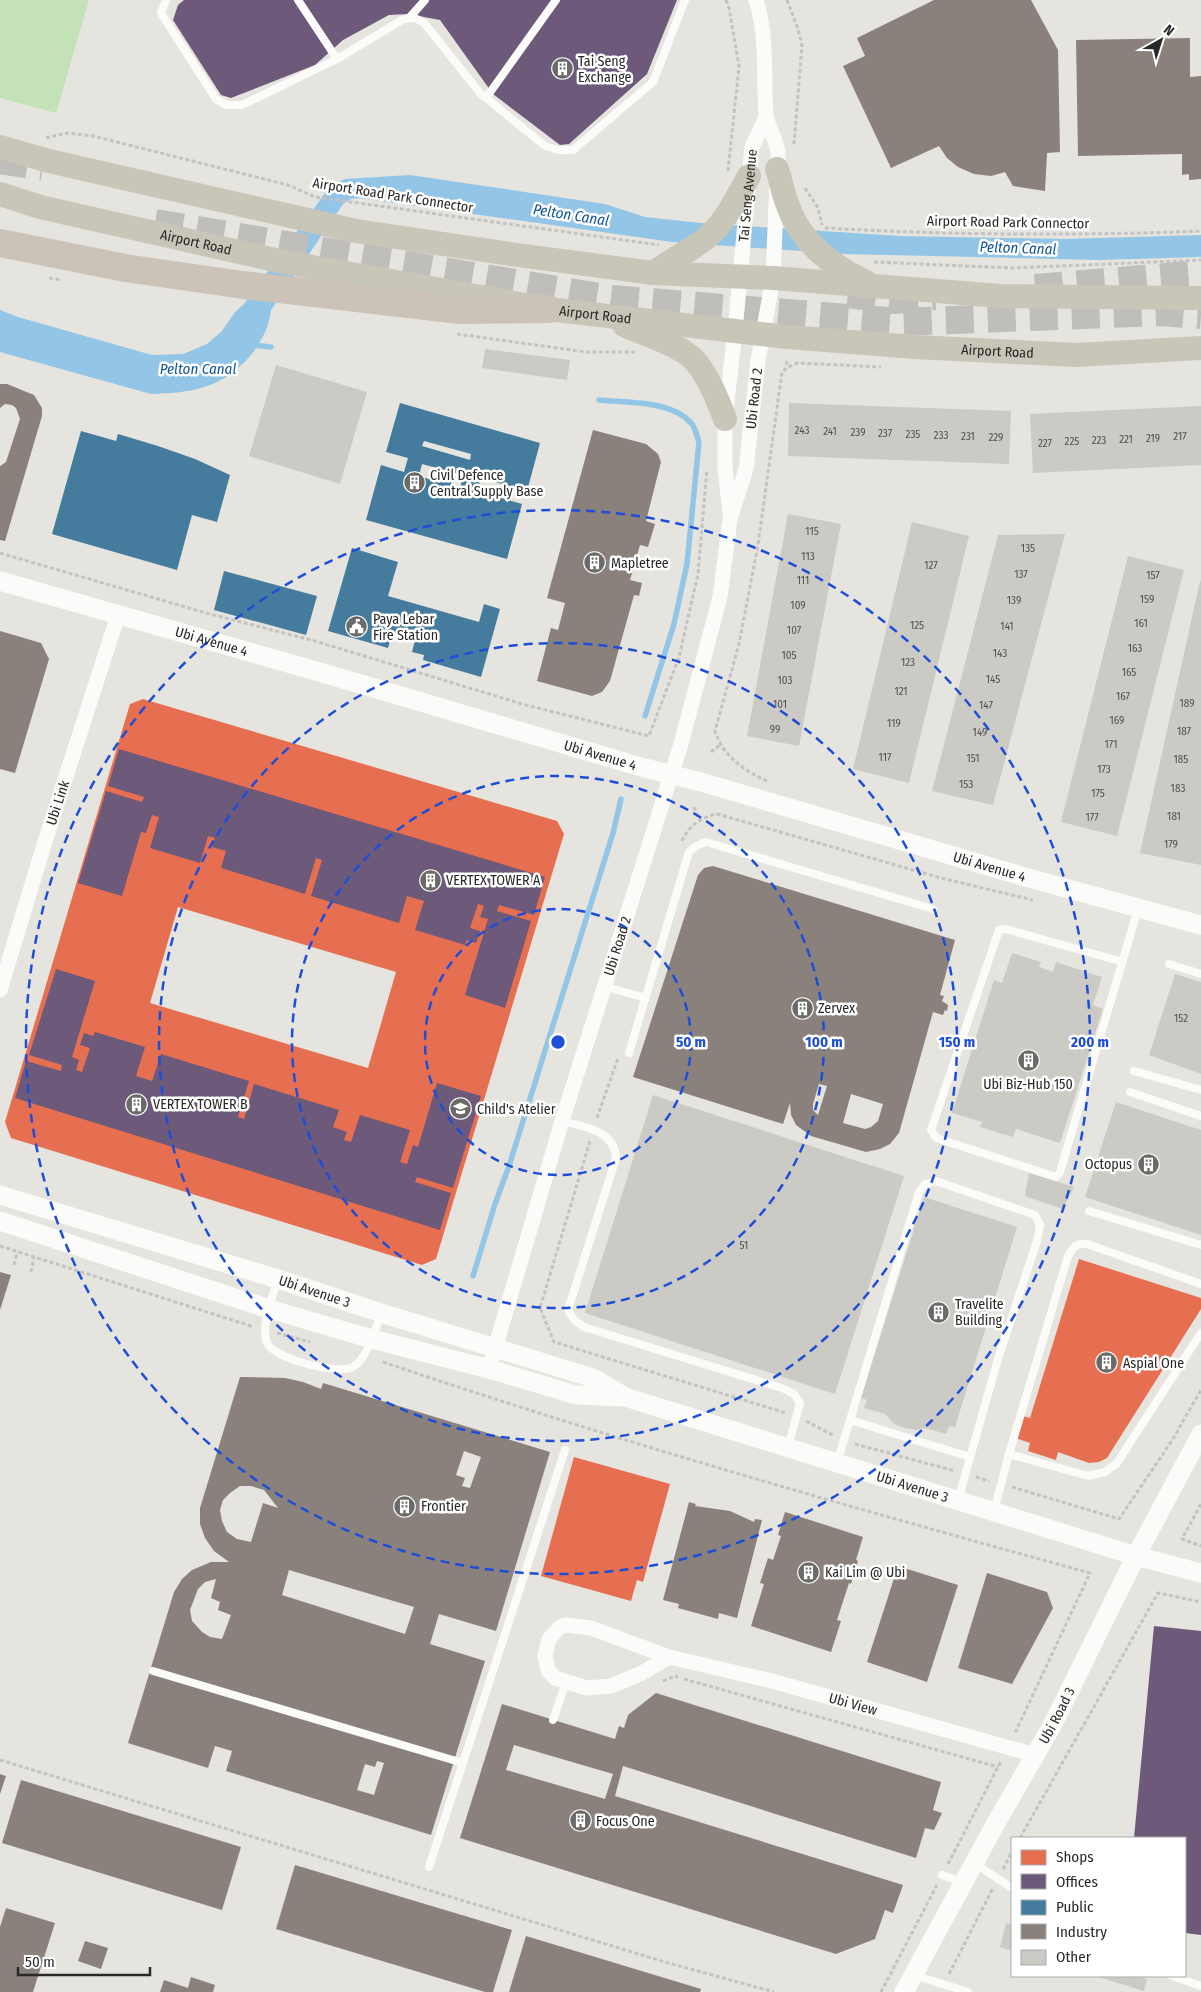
<svg xmlns="http://www.w3.org/2000/svg" width="1201" height="1992" font-family="'Fira Sans Condensed',sans-serif">
<style>
.green{fill:#c3e2b8}
.water{fill:#93c6e6}
.shops{fill:#e76f51;fill-rule:evenodd}
.offices{fill:#6d597a}
.public{fill:#457b9d;fill-rule:evenodd}
.industry{fill:#8a817c;fill-rule:evenodd}
.lines{fill:none;stroke-linecap:round;stroke-linejoin:round}
.stream{stroke:#93c6e6;stroke-width:5.5}
.building{fill:#cbcac5}
.motorway-tunnel{stroke:#c0beba;stroke-width:28;stroke-dasharray:28 14;stroke-linecap:butt}
.path{stroke:#c4c3c3;stroke-width:3;stroke-dasharray:4 2.5;stroke-linecap:butt}
.service{stroke:#fbfbfa;stroke-width:8}
.minor{stroke:#fbfbfa;stroke-width:15}
.tertiary{stroke:#fbfbfa;stroke-width:19}
.primary{stroke:#c8c6b8;stroke-width:24}
.motorway{stroke:#cbc3b8;stroke-width:28}
.ring{fill:none;stroke:#1d4ed8;stroke-width:2.5;stroke-dasharray:9 6}
.labels{text-anchor:middle;stroke-width:5;stroke-linejoin:round;paint-order:stroke}
.number-label{font-size:11px;fill:#525251}
.poi-label{font-size:14px;fill:#282828;stroke:#fff;text-anchor:start}
.street-label{font-size:14px;fill:#282828;stroke:#fff}
.water-label{font-size:15px;font-style:italic;fill:#115593;stroke:#fff}
.centre{fill:#1d4ed8;stroke:#fff;stroke-width:2.5}
.ring-label{font-size:15px;text-anchor:middle;font-weight:bold;fill:#1d4ed8;stroke:#fff;stroke-width:5;stroke-linejoin:round;paint-order:stroke}
</style>
<rect width="100%" height="100%" fill="#e6e4de"/>
<path class="green" d="M0 0H89L56 113 0 98Z"/>
<path class="water" d="M410 175 605 204 645 217 700 223 899 236 1065 239 1201 235V257L1099 260 843 254 672 242 360 198 351 199 343 204 271 310C267 345 237 377 204 387 186 393 169 393 151 394L0 352V310L18 317 152 355 183 354 207 344 222 331 235 312 244 304 331 185 345 179Z"/>
<g class="shops">
<path d="M143 699 557 821 564 834 436 1259 422 1265 11 1138 5 1122 130 704ZM178 907 396 972 368 1068 150 1003Z"/>
<path d="M1079 1259 1201 1298V1309L1112 1450 1107 1458 1099 1462 1089 1463 1058 1452 1056 1460 1028 1451 1030 1443 1015 1438 1023 1416 1030 1418Z"/>
<path d="M574 1457 670 1484 643 1582 637 1580 631 1601 541 1576Z"/>
</g>
<g class="offices">
<path d="M184 0H677L647 74 569 144 560 145 493 94 440 20 408 14 389 15 343 40 315 65 231 98 221 95 173 20 178 5Z"/>
<path d="M119 749 545 877 534 915 499 905 497 911 531 921 505 1008 465 995 488 919 480 917 484 906 478 904 470 928 480 931 476 943 467 940 465 945 415 930 424 901 407 896 399 923 311 896 322 860 316 858 305 894 221 868 226 851 212 847 215 838 208 836 200 863 150 848 159 817 152 815 146 833 141 832 122 896 78 883 106 791 142 802 144 797 108 786Z"/>
<path d="M56 969 95 981 72 1057 79 1060 76 1070 82 1072 90 1048 80 1045 84 1033 93 1036 95 1032 145 1047 136 1076 152 1081 161 1054 249 1081 238 1117 244 1119 254 1084 339 1110 333 1127 347 1132 344 1140 351 1142 360 1115 410 1130 400 1162 407 1164 413 1145 418 1147 437 1083 481 1096 453 1188 417 1177 415 1182 451 1193 440 1230 15 1098 26 1061 61 1071 62 1065 29 1055Z"/>
<path d="M1154 1626 1201 1631V1935L1185 1933V1838H1134Z"/>
</g>
<g class="public">
<path d="M400 403 540 443 527 491 481 478 477 491 522 504 507 559 366 520 381 465 404 472 408 458 386 452ZM424 441 471 454 470 460 422 446ZM422 464 463 475 460 488 450 486 452 481 430 475 429 479 419 476Z"/>
<path d="M81 431 116 441 118 434 158 446 195 459 230 475 217 522 192 515 177 570 52 534Z"/>
<path d="M352 548 398 562 388 596 479 622 484 604 500 609 481 677 423 660 424 655 412 652 415 640 392 633 388 648 328 631Z"/>
<path d="M224 571 317 596 306 635 214 610Z"/>
</g>
<g class="industry">
<path d="M934 0H1031L1058 50 1060 152 1047 153 1045 191 1013 186 1005 172 991 176 974 174 958 167 947 158 939 146 891 168 843 66 865 56 857 38Z"/>
<path d="M1190 38V77L1201 76V179L1189 180V174L1182 175V154L1078 156 1076 40Z"/>
<path d="M0 384H7L34 395 42 408V416L5 541 0 540V466L6 462 20 419 16 408 12 405 5 404 0 408Z"/>
<path d="M593 430 646 444 658 454 661 462 646 521 655 524 648 547 640 545 630 580 642 583 639 596 634 595 610 681 602 692 592 696 537 681 551 628 558 630 565 603 547 598Z"/>
<path d="M0 631 41 643 49 659 15 773 0 769Z"/>
<path d="M713 866 955 940 940 995 944 996 942 1001 948 1005 947 1011 945 1010 943 1015 933 1012 899 1133 890 1144 880 1149 866 1152 811 1136 796 1125 791 1115 790 1103 783 1124 633 1077 698 875 704 868ZM819 1084 827 1086 818 1115 813 1110V1104ZM851 1094 883 1104 878 1121 871 1127 865 1129 843 1123Z"/>
<path d="M0 1272 11 1275 0 1310Z"/>
<path d="M240 1377 285 1378 303 1382 321 1389 323 1383 550 1452 496 1631 439 1614 430 1644 485 1661 431 1835 226 1771 232 1751 215 1746 208 1768 128 1743 174 1592 182 1579 192 1570 211 1562H229L214 1551 205 1538 200 1524V1508ZM464 1451 481 1457 470 1488 462 1486 465 1478 456 1475ZM240 1486H251L264 1490 278 1508 263 1503 251 1542 237 1539 227 1532 222 1521 220 1510 223 1500 230 1493ZM289 1570 414 1607 405 1634 282 1595ZM216 1579 211 1598 220 1602 218 1610 231 1615 222 1639 210 1637 202 1632 192 1621 190 1610 198 1589 205 1582ZM377 1761 384 1763 374 1795 357 1790 365 1764 375 1767Z"/>
<path d="M689 1502 696 1504 695 1506 730 1511 754 1522 755 1519 762 1520 737 1618 719 1613 718 1619 678 1608 679 1604 663 1600Z"/>
<path d="M785 1512 863 1537 856 1560 858 1561 851 1584 849 1583 837 1620 841 1621 831 1652 751 1626 764 1584 760 1583 768 1558 773 1560 781 1536 778 1535Z"/>
<path d="M898 1566 958 1585 927 1682 867 1662Z"/>
<path d="M987 1573 1047 1592 1053 1608 1012 1684 958 1668Z"/>
<path d="M656 1693 941 1782 933 1810 942 1813 934 1830 925 1828 916 1858 623 1766 615 1796 903 1885 893 1913 885 1910 875 1939 836 1954 460 1838 502 1704 615 1739 619 1726 624 1728 628 1715ZM514 1745 613 1774 605 1799 506 1770Z"/>
<path d="M0 1774 6 1776 0 1794Z"/>
<path d="M21 1780 241 1847 222 1910 2 1843Z"/>
<path d="M295 1865 512 1930 493 1992H485L276 1929Z"/>
<path d="M6 1908 55 1923 33 1992H0V1927Z"/>
<path d="M526 1936 701 1989 700 1992H509Z"/>
<path d="M85 1941 108 1948 101 1969 78 1961Z"/>
<path d="M191 1977 215 1985 213 1992H160L164 1980 188 1988Z"/>
</g>
<g class="lines">
<g class="stream">
<path d="M251 345 271 347"/>
<path d="M599 400C628 403 672 400 692 424 695 428 697 436 699 442L687 564 674 624 645 716"/>
<path d="M473 1276 495 1204 509 1166 613 833 621 799"/>
</g>
</g>
<g class="building">
<path d="M485 349 570 360 567 380 482 368Z"/>
<path d="M276 365 367 392 340 484 249 456Z"/>
<path d="M789 403 1011 411 1009 464 788 456Z"/>
<path d="M1201 406V465L1033 473 1030 414Z"/>
<path d="M788 514 841 524 799 746 747 736Z"/>
<path d="M912 522 969 536 909 783 853 769Z"/>
<path d="M1065 534 993 805 932 791 998 535Z"/>
<path d="M1128 556 1184 570 1117 836 1061 822Z"/>
<path d="M1200 581H1201V865L1140 853Z"/>
<path d="M1012 953 1041 962 1039 967 1053 972 1056 962 1102 977 1093 1005 1103 1009 1060 1143 1016 1129 1013 1137 980 1127 982 1122 952 1113 994 980 1002 983Z"/>
<path d="M1175 974 1201 982V1074L1149 1055Z"/>
<path d="M653 1095 904 1176 835 1394 585 1313Z"/>
<path d="M1116 1102 1201 1130V1235L1085 1197Z"/>
<path d="M1029 1173 1074 1187 1063 1209 1025 1196Z"/>
<path d="M924 1197 1017 1227 955 1427 949 1426 946 1434 926 1428 916 1430 901 1427 893 1423 885 1414 864 1408 867 1400 861 1398Z"/>
<path d="M1006 1923 1012 1924V1951L1000 1947Z"/>
<path d="M1095 1976H1137L1147 1979 1144 1991Z"/>
</g>
<g class="lines">
<g class="motorway-tunnel">
<path d="M0 160 43 167"/>
<path d="M155 223 611 299 900 322 1161 312 1201 315"/>
<path d="M1035 288 1201 274"/>
<path d="M848 294 894 300 935 296"/>
</g>
<g class="path">
<path d="M726 0 729 8 739 66 728 171"/>
<path d="M787 0 798 29 802 46 794 144"/>
<path d="M46 138 67 133 93 136 288 185 315 197 659 245"/>
<path d="M805 188 818 208 822 225"/>
<path d="M825 228C950 235 1076 236 1201 231"/>
<path d="M874 262 1013 268 1201 260"/>
<path d="M49 278 62 280"/>
<path d="M457 334 586 352H635"/>
<path d="M786 361 788 367"/>
<path d="M0 553 206 613 315 641 522 704 649 736 679 657 698 574 707 469"/>
<path d="M711 752 720 745"/>
<path d="M767 781C743 770 723 756 715 731L739 644 758 545 782 372 788 367 798 363 881 367"/>
<path d="M694 807 699 820"/>
<path d="M682 841C688 826 702 817 717 814L941 878 1033 900"/>
<path d="M597 1118 618 1058"/>
<path d="M590 1141 540 1308 554 1342 786 1413"/>
<path d="M0 1246 254 1327"/>
<path d="M14 1265 17 1252"/>
<path d="M31 1272 34 1257"/>
<path d="M277 1333 310 1342"/>
<path d="M383 1362C616 1441 853 1508 1090 1573L1015 1733"/>
<path d="M806 1421 833 1435"/>
<path d="M855 1444 955 1471"/>
<path d="M976 1477 989 1481"/>
<path d="M1012 1487 1119 1519 1171 1442 1201 1390"/>
<path d="M1201 1504 1182 1539 1201 1546"/>
<path d="M684 1679 998 1767"/>
<path d="M663 1681 675 1676 678 1677"/>
<path d="M0 1760 665 1962 774 1992"/>
<path d="M1020 1838 1158 1593 1201 1602"/>
<path d="M948 1864 1001 1761"/>
<path d="M1003 1869 1012 1852"/>
<path d="M949 1974 993 1888"/>
<path d="M881 1992 937 1885"/>
</g>
<g class="service">
<path d="M166 0 161 13 216 99 226 105H242L337 59 402 20C411 17 416 17 425 24L480 93 545 146 559 150H573L653 82 685 0"/>
<path d="M298 0 337 59"/>
<path d="M410 17 425 0"/>
<path d="M486 98 556 0"/>
<path d="M1123 962 1006 929 999 930 931 1130 936 1138 1056 1177 1058 1175 1060 1172 1138 909"/>
<path d="M1169 964 1201 974"/>
<path d="M603 986 646 998"/>
<path d="M629 1053 689 852 696 846 706 842 933 909"/>
<path d="M1134 1071 1201 1090"/>
<path d="M1130 1092 1201 1116"/>
<path d="M562 1121C584 1127 615 1130 616 1158L568 1310 574 1320 584 1327 782 1388 794 1394 800 1403 788 1447"/>
<path d="M1089 1211 1201 1245"/>
<path d="M278 1279C273 1295 260 1327 267 1343 274 1359 338 1375 353 1367 367 1359 376 1328 381 1313"/>
<path d="M850 1420 970 1457"/>
<path d="M1009 1454 1088 1476 1105 1472 1117 1463 1201 1333"/>
<path d="M837 1463 919 1192 925 1184 936 1181 1035 1215 1040 1225 1038 1238 998 1359 958 1500"/>
<path d="M994 1511 1009 1454 1068 1256C1073 1247 1076 1243 1087 1244L1201 1284"/>
<path d="M153 1671 463 1763"/>
<path d="M553 1720 566 1682"/>
<path d="M974 1863 1012 1888"/>
<path d="M429 1867 565 1450"/>
<path d="M942 1875 964 1883"/>
<path d="M914 1975 968 1992"/>
<path d="M1172 1976 1201 1986"/>
</g>
<g class="minor">
<path id="s1" d="M730 513 725 468V419L735 331 752 147 766 117"/>
<path id="s2" d="M0 990 43 848 118 615"/>
<path id="s3" d="M489 1369 562 1121 681 744 720 597 730 519 746 469 758 361 773 278 778 155C778 141 768 129 766 115 763 76 768 38 756 0"/>
<path id="s4" d="M669 1657 642 1673 611 1686 587 1688 555 1678 548 1670 545 1656 549 1639 559 1628 565 1625 591 1628 669 1657 772 1681 1035 1755"/>
</g>
<g class="tertiary">
<path id="s5" d="M0 581 323 673 641 767 701 782 1025 877 1201 925"/>
<path id="s6" d="M0 1195 278 1279 381 1313 593 1378 625 1397 1136 1556 1201 1573"/>
<path d="M0 1221 269 1309 372 1339 489 1369 576 1395 624 1397"/>
<path id="s7" d="M904 1992 996 1823 1053 1724 1136 1556 1201 1434"/>
</g>
<g class="primary">
<path d="M0 147 49 161 356 231 510 254 653 273 773 278 1000 296 1201 298"/>
<path d="M777 169C781 181 783 194 788 206 801 243 832 266 866 282"/>
<path id="s8" d="M0 194 40 207 284 262 548 309 787 337 915 347 1076 355 1201 348"/>
<path d="M653 273C670 261 689 251 705 239 725 224 737 197 749 176"/>
<path d="M624 325C646 335 682 345 697 363 710 380 718 400 725 419"/>
</g>
<path class="motorway" d="M0 243 125 268 243 285 460 310 548 309"/>
</g>
<g class="ring">
<circle cx="558" cy="1042" r="133"/>
<circle cx="558" cy="1042" r="266"/>
<circle cx="558" cy="1042" r="399"/>
<circle cx="558" cy="1042" r="532"/>
</g>
<defs>
<symbol id="building-disc" viewBox="-11 -11 22 22"><circle r="9.5" fill="#6a6a68" stroke="#fff"/><path d="M-4-6H4V6H1V3H-1V6H-4ZM-2.5-4.3h1.7v1.8h-1.7ZM.8-4.3h1.7v1.8H.8ZM-2.5-1h1.7V.8h-1.7ZM.8-1h1.7V.8H.8Z" fill="#fff"/></symbol>
<symbol id="civic-disc" viewBox="-11 -11 22 22"><circle r="9.5" fill="#6a6a68" stroke="#fff"/><path d="M-.6-6.5H3V-4.5H.6V-3L4-1V1h2V6H-6V1h2V-1L-.6-3ZM-1.2 2.5V6h2.4V2.5Z" fill="#fff"/></symbol>
<symbol id="school-disc" viewBox="-11 -11 22 22"><circle r="9.5" fill="#6a6a68" stroke="#fff"/><path d="M0-5L7-2L0 1L-7-2ZM-4 1L0 2.5L4 1V4Q0 6-4 4Z" fill="#fff"/></symbol>
</defs>
<g fill-rule="evenodd">
<use href="#building-disc" x="550" y="56" width="25" height="25"/>
<use href="#building-disc" x="402" y="470" width="25" height="25"/>
<use href="#building-disc" x="582" y="550" width="25" height="25"/>
<use href="#civic-disc" x="344" y="614" width="25" height="25"/>
<use href="#building-disc" x="418" y="868" width="25" height="25"/>
<use href="#building-disc" x="790" y="996" width="25" height="25"/>
<use href="#building-disc" x="1016" y="1048" width="25" height="25"/>
<use href="#building-disc" x="124" y="1092" width="25" height="25"/>
<use href="#school-disc" x="448" y="1096" width="25" height="25"/>
<use href="#building-disc" x="1136" y="1152" width="25" height="25"/>
<use href="#building-disc" x="926" y="1300" width="25" height="25"/>
<use href="#building-disc" x="1094" y="1350" width="25" height="25"/>
<use href="#building-disc" x="392" y="1494" width="25" height="25"/>
<use href="#building-disc" x="796" y="1560" width="25" height="25"/>
<use href="#building-disc" x="568" y="1808" width="25" height="25"/>
</g>
<g class="labels">
<g class="number-label">
<text x="802" y="434">243</text>
<text x="830" y="435">241</text>
<text x="858" y="436">239</text>
<text x="885" y="437">237</text>
<text x="913" y="438">235</text>
<text x="941" y="439">233</text>
<text x="968" y="440">231</text>
<text x="1180" y="440">217</text>
<text x="996" y="441">229</text>
<text x="1153" y="442">219</text>
<text x="1126" y="443">221</text>
<text x="1099" y="444">223</text>
<text x="1072" y="445">225</text>
<text x="1045" y="447">227</text>
<text x="812" y="535">115</text>
<text x="1028" y="552">135</text>
<text x="808" y="560">113</text>
<text x="931" y="569">127</text>
<text x="1021" y="578">137</text>
<text x="1153" y="579">157</text>
<text x="803" y="584">111</text>
<text x="1147" y="603">159</text>
<text x="1014" y="604">139</text>
<text x="798" y="609">109</text>
<text x="1141" y="627">161</text>
<text x="917" y="629">125</text>
<text x="1007" y="630">141</text>
<text x="794" y="634">107</text>
<text x="1135" y="652">163</text>
<text x="1000" y="657">143</text>
<text x="789" y="659">105</text>
<text x="908" y="666">123</text>
<text x="1129" y="676">165</text>
<text x="993" y="683">145</text>
<text x="785" y="684">103</text>
<text x="901" y="695">121</text>
<text x="1123" y="700">167</text>
<text x="1187" y="707">189</text>
<text x="780" y="708">101</text>
<text x="986" y="709">147</text>
<text x="1117" y="724">169</text>
<text x="894" y="727">119</text>
<text x="775" y="733">99</text>
<text x="1184" y="735">187</text>
<text x="980" y="736">149</text>
<text x="1111" y="748">171</text>
<text x="885" y="761">117</text>
<text x="973" y="762">151</text>
<text x="1181" y="763">185</text>
<text x="1104" y="773">173</text>
<text x="966" y="788">153</text>
<text x="1178" y="792">183</text>
<text x="1098" y="797">175</text>
<text x="1174" y="820">181</text>
<text x="1092" y="821">177</text>
<text x="1171" y="848">179</text>
<text x="1181" y="1022">152</text>
<text x="744" y="1249">51</text>
</g>
<g class="poi-label">
<text x="578" y="66">Tai Seng<tspan x="578" dy="16">Exchange</tspan></text>
<text x="430" y="480">Civil Defence<tspan x="430" dy="16">Central Supply Base</tspan></text>
<text x="611" y="568">Mapletree</text>
<text x="373" y="624">Paya Lebar<tspan x="373" dy="16">Fire Station</tspan></text>
<text x="446" y="885">VERTEX TOWER A</text>
<text x="818" y="1013">Zervex</text>
<text x="1028" y="1089" text-anchor="middle">Ubi Biz-Hub 150</text>
<text x="153" y="1109">VERTEX TOWER B</text>
<text x="477" y="1114">Child's Atelier</text>
<text x="1132" y="1169" text-anchor="end">Octopus</text>
<text x="955" y="1309">Travelite<tspan x="955" dy="16">Building</tspan></text>
<text x="1123" y="1368">Aspial One</text>
<text x="421" y="1511">Frontier</text>
<text x="825" y="1577">Kai Lim @ Ubi</text>
<text x="596" y="1826">Focus One</text>
</g>
<g class="street-label">
<text transform="translate(393 195) rotate(9)" y="5">Airport Road Park Connector</text>
<text dy="5" stroke="none"><textPath href="#s1" startOffset="319">Tai Seng Avenue</textPath></text>
<text transform="translate(1008 222) rotate(1)" y="5">Airport Road Park Connector</text>
<text dy="5" stroke="none"><textPath href="#s8" startOffset="202">Airport Road</textPath></text>
<text dy="5" stroke="none"><textPath href="#s8" startOffset="608">Airport Road</textPath></text>
<text dy="5" stroke="none"><textPath href="#s8" startOffset="1012">Airport Road</textPath></text>
<text dy="5" stroke="none"><textPath href="#s3" startOffset="1008">Ubi Road 2</textPath></text>
<text dy="5" stroke="none"><textPath href="#s5" startOffset="220">Ubi Avenue 4</textPath></text>
<text dy="5" stroke="none"><textPath href="#s5" startOffset="625">Ubi Avenue 4</textPath></text>
<text dy="5" stroke="none"><textPath href="#s2" startOffset="196">Ubi Link</textPath></text>
<text dy="5" stroke="none"><textPath href="#s5" startOffset="1030">Ubi Avenue 4</textPath></text>
<text dy="5" stroke="none"><textPath href="#s3" startOffset="442">Ubi Road 2</textPath></text>
<text dy="5" stroke="none"><textPath href="#s6" startOffset="329">Ubi Avenue 3</textPath></text>
<text dy="5" stroke="none"><textPath href="#s6" startOffset="959">Ubi Avenue 3</textPath></text>
<text dy="5" stroke="none"><textPath href="#s4" startOffset="486">Ubi View</textPath></text>
<text dy="5" stroke="none"><textPath href="#s7" startOffset="316">Ubi Road 3</textPath></text>
</g>
<g class="water-label">
<text transform="translate(571 215) rotate(9)" y="5">Pelton Canal</text>
<text transform="translate(1018 248) rotate(2)" y="5">Pelton Canal</text>
<text x="198" y="374">Pelton Canal</text>
</g>
</g>
<circle cx="558" cy="1042" r="8" class="centre"/>
<g class="ring-label">
<text x="691" y="1047">50 m</text>
<text x="824" y="1047">100 m</text>
<text x="957" y="1047">150 m</text>
<text x="1090" y="1047">200 m</text>
</g>
<rect x="1011" y="1837" width="175" height="140" fill="#ffffff" stroke="#a9a9a9"/>
<rect x="1021" y="1850" width="25" height="15" fill="#e76f51" stroke="#a9a9a9"/>
<text x="1056" y="1862" font-size="15" fill="#282828">Shops</text>
<rect x="1021" y="1874" width="25" height="15" fill="#6d597a" stroke="#a9a9a9"/>
<text x="1056" y="1887" font-size="15" fill="#282828">Offices</text>
<rect x="1021" y="1900" width="25" height="15" fill="#457b9d" stroke="#a9a9a9"/>
<text x="1056" y="1912" font-size="15" fill="#282828">Public</text>
<rect x="1021" y="1924" width="25" height="15" fill="#8a817c" stroke="#a9a9a9"/>
<text x="1056" y="1937" font-size="15" fill="#282828">Industry</text>
<rect x="1021" y="1950" width="25" height="15" fill="#cbcac5" stroke="#a9a9a9"/>
<text x="1056" y="1962" font-size="15" fill="#282828">Other</text>
<g transform="translate(1161 40) rotate(39)" stroke="#ffffff" stroke-width="4" paint-order="stroke">
<path d="M0-4L9 19L0 12L-9 19Z" fill="#282828"/>
<text y="-8" font-size="14" font-weight="bold" text-anchor="middle" fill="#282828">N</text>
</g>
<path d="M18 1967v8h132v-8" fill="none" stroke="#282828" stroke-width="2.5"/>
<text x="25" y="1967" font-size="15" fill="#282828" stroke="#ffffff" stroke-width="4" paint-order="stroke">50 m</text>
</svg>
